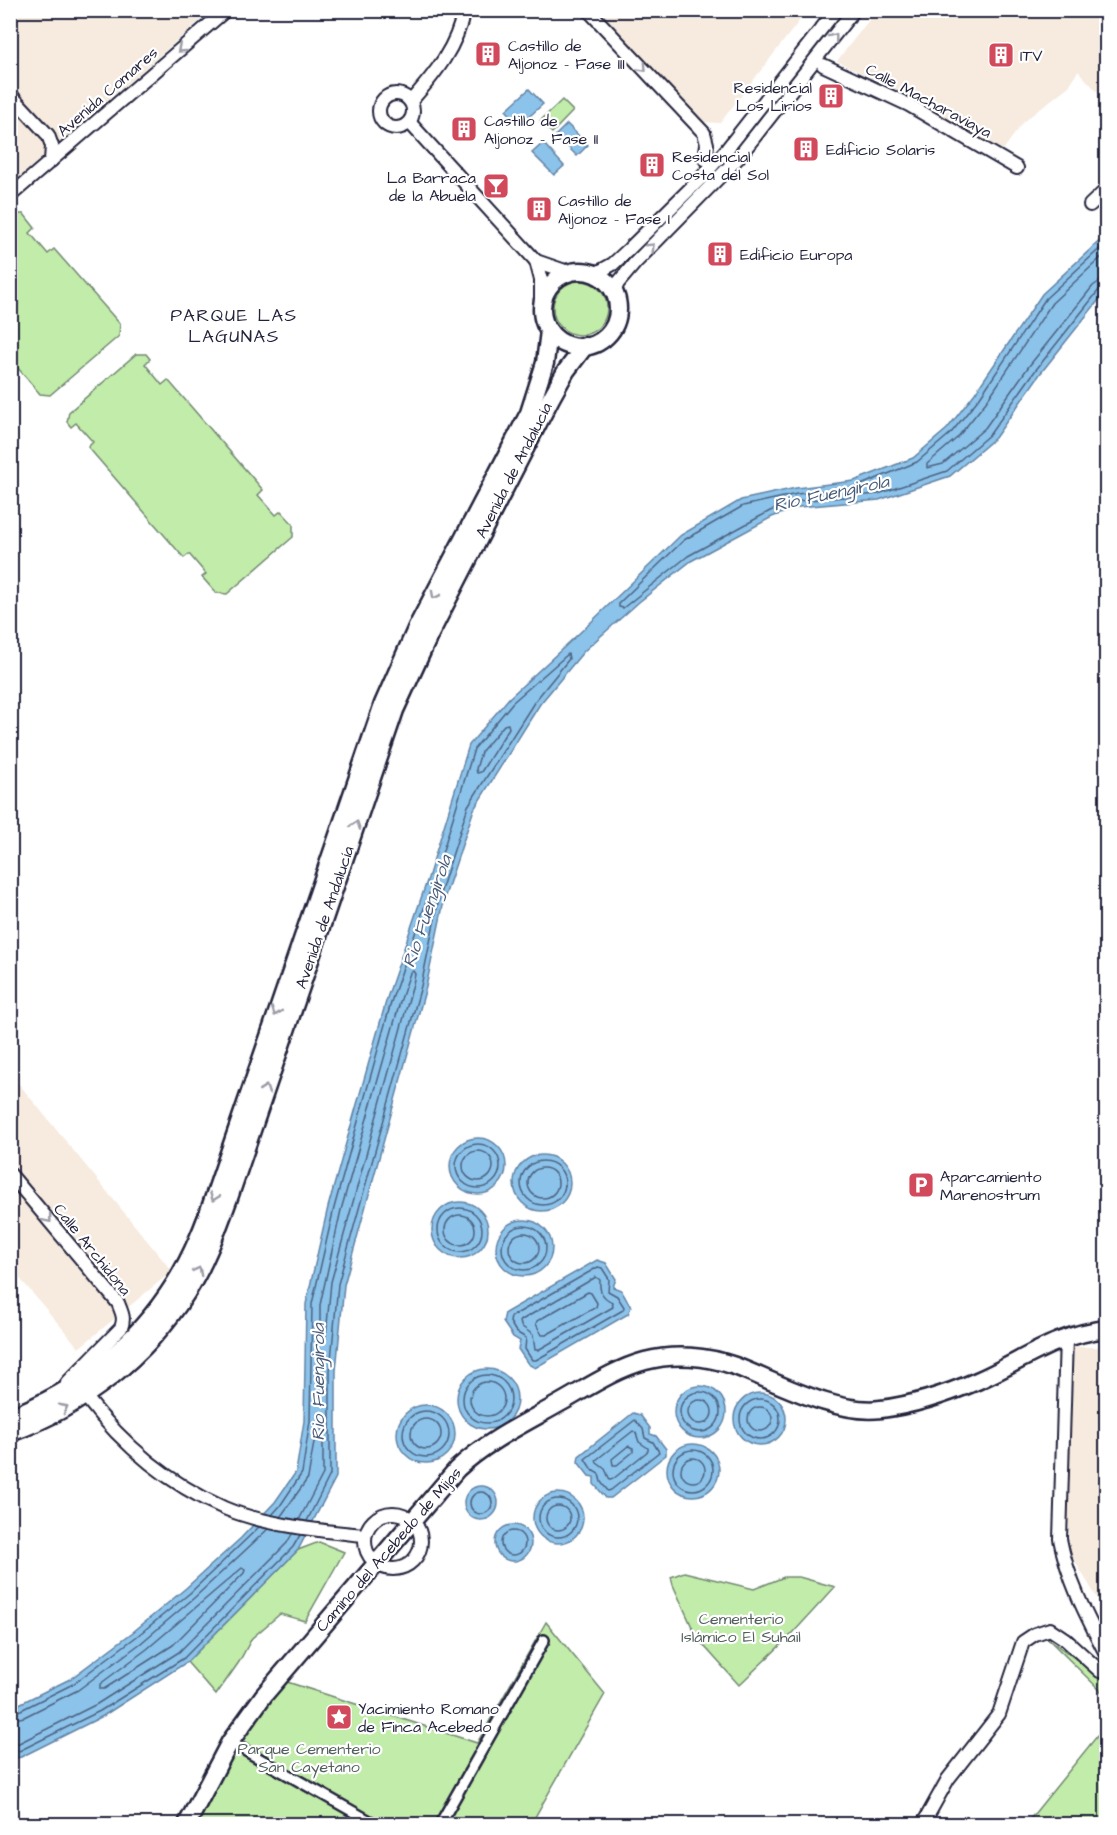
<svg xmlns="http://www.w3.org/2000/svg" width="1117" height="1835" font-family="'Architects Daughter',sans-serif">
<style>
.built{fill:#f6ebde}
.green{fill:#c1eca9;stroke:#728772;stroke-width:1.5}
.water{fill:#8cc3ea;stroke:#6283a4;stroke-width:1.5}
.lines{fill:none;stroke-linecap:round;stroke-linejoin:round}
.shore{stroke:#4c6281;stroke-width:1.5}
.pedestrian-casing{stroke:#22223b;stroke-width:14}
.minor-casing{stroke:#22223b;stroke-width:16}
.tertiary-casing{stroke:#22223b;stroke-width:21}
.pedestrian{stroke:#fff;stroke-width:9}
.minor{stroke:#fff;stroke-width:12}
.tertiary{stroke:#fff;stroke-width:16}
.oneway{stroke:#9c9ca7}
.labels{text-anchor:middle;stroke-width:4.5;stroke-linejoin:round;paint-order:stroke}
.poi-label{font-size:16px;fill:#22223b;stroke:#fff;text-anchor:start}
.street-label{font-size:16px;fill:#22223b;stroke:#fff}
.park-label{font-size:16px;fill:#525f5c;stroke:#fff}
.neighbourhood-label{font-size:18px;letter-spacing:1.5px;fill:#22223b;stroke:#fff}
.water-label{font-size:18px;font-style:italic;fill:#475a78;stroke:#fff}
</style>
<rect width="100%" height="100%" fill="#fff"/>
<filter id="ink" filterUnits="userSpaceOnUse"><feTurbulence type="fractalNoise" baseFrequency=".0167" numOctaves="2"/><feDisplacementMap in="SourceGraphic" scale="12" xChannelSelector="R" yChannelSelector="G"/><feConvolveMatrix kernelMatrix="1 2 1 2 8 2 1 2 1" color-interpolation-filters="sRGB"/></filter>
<g filter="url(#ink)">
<g class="built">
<path d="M11 11H211L11 184Z"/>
<path d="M598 11H807L720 123 702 122Z"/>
<path d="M876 11H1106V101L1078 71 1069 86 1023 122 1003 150 902 93 837 61Z"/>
<path d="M10 1073 172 1271 79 1348 11 1268Z"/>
<path d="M1073 1347H1106V1613L1070 1553 1068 1514Z"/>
</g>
<g class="green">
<path d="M562 100 573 111 552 133 540 121Z"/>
<path d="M13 214H24L35 228 30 233 48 254 54 249 120 324 119 336 50 395 40 394 11 360 10 216Z"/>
<circle cx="580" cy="308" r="27"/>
<path d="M136 354H146L150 359 145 364 162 385 168 380 263 490 258 495 276 515 281 511 293 524V537L227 594 216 593 202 577 206 574 189 554 184 558 88 447 93 442 76 423 71 427 67 422 69 412Z"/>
<path d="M319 1542 344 1552 305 1621 280 1614 252 1638 239 1662 216 1695 187 1662 298 1550Z"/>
<path d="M684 1572 754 1589 784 1577H799L835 1587 792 1634 739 1685 697 1638 673 1585 671 1577Z"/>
<path d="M546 1622 605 1694 531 1824H194L236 1744 284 1681 477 1743Z"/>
<path d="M1047 1638 1106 1681V1696Z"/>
<path d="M1106 1725V1824H1026Z"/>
</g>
<g class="water">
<path d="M529 89 543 104 520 125 506 110Z"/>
<path d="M567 124 588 145 577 156 556 135Z"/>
<path d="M543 143 564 166 554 175 532 153Z"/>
<path d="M1106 235V291L1040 374 995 438 950 476 879 500 799 507 772 517 691 561 639 602 584 651 540 704 474 809 445 896 426 987 344 1285 336 1371V1477L298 1550 187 1662 103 1716 21 1757 11 1759V1708L70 1679 133 1632 186 1588 241 1538 275 1502 296 1472 304 1421 306 1304 328 1207 387 998 428 878 469 745 509 698 587 626 681 535 741 500 796 488 854 481 913 458 947 429 975 393 1042 294Z"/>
<circle cx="478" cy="1166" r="28"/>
<circle cx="542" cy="1183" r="28"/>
<circle cx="460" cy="1230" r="28"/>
<circle cx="524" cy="1248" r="28"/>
<path d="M597 1260 606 1263 616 1279 613 1287 621 1290 631 1307 628 1314 535 1368 528 1364 518 1349 520 1341 513 1337 503 1322 505 1313Z"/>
<circle cx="487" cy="1399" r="30"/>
<circle cx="700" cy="1412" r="26"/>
<circle cx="760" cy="1419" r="26"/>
<circle cx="426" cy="1434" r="29"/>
<path d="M633 1413 640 1415 650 1428V1434L656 1436 666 1449V1455L611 1498H606L594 1484V1477L589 1476 578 1462 579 1456Z"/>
<circle cx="693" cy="1470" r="26"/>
<circle cx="481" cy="1503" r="17"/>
<circle cx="558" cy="1518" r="25"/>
<circle cx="513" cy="1543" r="18"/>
</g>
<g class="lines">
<g class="shore">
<path d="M1106 243 1046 298 980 397 951 433 917 462 856 487 797 494 743 506 684 540 619 603V607L623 608 688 556 770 511 798 501 878 494 947 471 990 434 1035 371 1099 290 1106 288"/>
<path d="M1106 253 1052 303 986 402 957 438 927 464V468L943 464 985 428 1029 366 1093 286 1100 281 1106 280"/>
<path d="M508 724 509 728 481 772 477 773 476 769 481 752 504 725Z"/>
<path d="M413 971 415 974 413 984 331 1282 326 1335 322 1337 320 1335V1305L341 1210 400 1002 410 973Z"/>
<circle cx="478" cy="1166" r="22"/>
<circle cx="478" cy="1166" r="15"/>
<circle cx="543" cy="1183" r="22"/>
<circle cx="543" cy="1183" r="15"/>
<circle cx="460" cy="1230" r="22"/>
<circle cx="460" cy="1230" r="15"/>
<circle cx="524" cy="1248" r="22"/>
<circle cx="524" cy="1248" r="15"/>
<path d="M598 1267 602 1268 609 1279 608 1291 617 1296 624 1307 623 1310 536 1360H532L525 1349 526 1338 516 1332 510 1322 511 1317Z"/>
<path d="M596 1277 600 1280C599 1291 602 1297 612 1302L613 1307 538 1350H535L533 1335 521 1326 520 1321Z"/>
<path d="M588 1292 591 1293 597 1303 596 1307 546 1335H542L536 1324 537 1321Z"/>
<circle cx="487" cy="1399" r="24"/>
<circle cx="487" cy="1399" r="17"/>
<circle cx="700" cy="1412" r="20"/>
<circle cx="760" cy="1419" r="20"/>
<circle cx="700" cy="1412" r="12"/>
<circle cx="760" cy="1419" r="12"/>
<circle cx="426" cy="1434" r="23"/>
<circle cx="426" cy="1434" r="15"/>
<path d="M635 1420 643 1429 645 1438 653 1442 659 1452 611 1490 608 1491 601 1482 599 1474 592 1470 585 1459Z"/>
<path d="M633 1431 636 1433 639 1442 648 1448V1451L613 1479 610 1480 605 1469 597 1463 596 1460Z"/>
<path d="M628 1446 633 1448V1452L617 1465H613L612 1459Z"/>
<circle cx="693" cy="1470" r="20"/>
<circle cx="693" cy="1470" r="12"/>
<circle cx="481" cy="1503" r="11"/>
<circle cx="558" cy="1518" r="19"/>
<circle cx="558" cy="1518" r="12"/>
<path d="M272 1515 280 1506 302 1473 310 1421 312 1304 334 1208 392 999 434 880 474 749 513 702 568 654 569 659 535 701 468 806 440 894 421 986 338 1284 330 1371V1475L307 1521"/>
<path d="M281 1516 308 1478 317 1424 320 1422 323 1425V1474L299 1520"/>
<circle cx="513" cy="1543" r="12"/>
<path d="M242 1568 245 1570 244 1573 173 1645 104 1689H100V1684L147 1649Z"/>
<path d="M10 1713 21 1710 73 1684 136 1637 190 1593 259 1527"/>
<path d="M10 1720 24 1717 78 1690 141 1643 194 1598 268 1529"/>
<path d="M10 1745 17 1744 97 1704 179 1652 287 1543 292 1534"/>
<path d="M10 1753 19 1751 100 1711 184 1658 293 1547 300 1535"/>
</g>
<defs>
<g id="pedestrian">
<path d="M230 1742 375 1824"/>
<path d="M440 1824 544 1640"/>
</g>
<g id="minor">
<path d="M588 10 704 133 707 144 705 159"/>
<path d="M823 65 909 105 1017 168"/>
<circle cx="396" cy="111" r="17"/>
<path d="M10 94 48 135 52 146 51 161"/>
<path d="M411 101C435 74 457 47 464 10"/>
<path d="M410 123 536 261"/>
<path d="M10 196 226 10"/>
<path d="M1090 205 1106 190"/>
<path d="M595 274 613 264 629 249 702 177 727 149 836 10"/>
<path d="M614 292 618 283 635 263 737 159 854 10"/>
<path d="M541 303V280L536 261 568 272"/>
<path d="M10 1174 118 1303C122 1313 125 1318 121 1328L67 1383"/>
<path d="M1066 1337 1060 1539C1068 1581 1087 1617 1106 1654"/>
<path d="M85 1396C122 1444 169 1484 224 1508 264 1525 321 1531 364 1535"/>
<circle cx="393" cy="1541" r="28"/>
<path d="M923 1824 948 1779 999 1714 1023 1642 1035 1634 1050 1629 1065 1639 1100 1671 1106 1672"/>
</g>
<g id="tertiary">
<circle cx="580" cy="309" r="38"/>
<path d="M10 1417C78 1391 136 1345 175 1283 193 1255 205 1223 216 1191L383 704 417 627 529 413 545 363 549 331"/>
<path d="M10 1433C83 1407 146 1357 187 1292 206 1262 218 1228 230 1195L395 710 430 634 551 398 566 371 585 346"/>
<path d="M187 1824 230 1742 264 1695 457 1469C487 1441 525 1423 560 1403 587 1388 615 1369 645 1361 674 1353 707 1356 735 1366 777 1382 836 1415 881 1409 913 1405 947 1394 977 1381 1023 1361 1054 1335 1106 1329"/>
</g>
</defs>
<use href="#pedestrian" class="pedestrian-casing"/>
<use href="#minor" class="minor-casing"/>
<use href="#tertiary" class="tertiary-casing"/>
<use href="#pedestrian" class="pedestrian"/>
<use href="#minor" class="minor"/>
<use href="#tertiary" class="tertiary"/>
</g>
<defs><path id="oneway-chevron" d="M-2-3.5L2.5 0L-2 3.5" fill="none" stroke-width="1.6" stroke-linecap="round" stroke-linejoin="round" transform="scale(1.5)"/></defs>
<g class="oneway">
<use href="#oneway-chevron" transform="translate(834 37) rotate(-52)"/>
<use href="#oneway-chevron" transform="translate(181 49) rotate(139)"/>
<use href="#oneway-chevron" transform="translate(643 68) rotate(47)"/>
<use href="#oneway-chevron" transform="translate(651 247) rotate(-45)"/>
<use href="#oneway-chevron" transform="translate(435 595) rotate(118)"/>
<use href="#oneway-chevron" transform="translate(356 825) rotate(-71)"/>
<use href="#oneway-chevron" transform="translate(276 1012) rotate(109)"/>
<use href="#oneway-chevron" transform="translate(265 1089) rotate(-71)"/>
<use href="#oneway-chevron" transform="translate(214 1197) rotate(110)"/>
<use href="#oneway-chevron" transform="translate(48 1219) rotate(50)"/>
<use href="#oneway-chevron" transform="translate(198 1271) rotate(-62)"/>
<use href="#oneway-chevron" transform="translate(64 1408) rotate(-28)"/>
</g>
</g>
<defs>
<symbol id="building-square" viewBox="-11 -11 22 22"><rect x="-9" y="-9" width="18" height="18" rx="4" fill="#d1495b" stroke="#fff"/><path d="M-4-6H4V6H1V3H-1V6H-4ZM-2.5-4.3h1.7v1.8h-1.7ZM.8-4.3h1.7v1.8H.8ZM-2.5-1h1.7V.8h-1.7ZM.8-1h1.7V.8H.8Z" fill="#fff"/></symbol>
<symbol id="bar-square" viewBox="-11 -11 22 22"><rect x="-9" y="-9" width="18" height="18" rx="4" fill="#d1495b" stroke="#fff"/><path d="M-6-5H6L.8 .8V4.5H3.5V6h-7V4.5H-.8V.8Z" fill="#fff"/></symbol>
<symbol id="parking-square" viewBox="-11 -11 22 22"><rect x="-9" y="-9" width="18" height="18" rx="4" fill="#d1495b" stroke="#fff"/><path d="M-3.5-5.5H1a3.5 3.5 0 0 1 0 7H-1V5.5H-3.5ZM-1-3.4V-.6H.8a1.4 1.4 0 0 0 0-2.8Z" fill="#fff"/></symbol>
<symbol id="sight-square" viewBox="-11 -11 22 22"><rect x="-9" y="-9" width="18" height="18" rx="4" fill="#d1495b" stroke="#fff"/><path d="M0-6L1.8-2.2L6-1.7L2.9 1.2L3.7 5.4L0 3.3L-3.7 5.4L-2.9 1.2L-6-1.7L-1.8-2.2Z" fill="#fff"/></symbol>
</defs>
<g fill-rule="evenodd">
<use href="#building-square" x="473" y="39" width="30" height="30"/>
<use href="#building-square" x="986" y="40" width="30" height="30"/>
<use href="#building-square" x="816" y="81" width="30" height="30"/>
<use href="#building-square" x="449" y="114" width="30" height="30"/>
<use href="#building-square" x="791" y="134" width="30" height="30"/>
<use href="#building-square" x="637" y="150" width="30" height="30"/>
<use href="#bar-square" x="481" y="171" width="30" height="30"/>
<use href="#building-square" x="524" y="194" width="30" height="30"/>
<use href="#building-square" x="705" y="239" width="30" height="30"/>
<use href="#parking-square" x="906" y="1170" width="30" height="30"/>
<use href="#sight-square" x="324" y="1702" width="30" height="30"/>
</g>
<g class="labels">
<g class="poi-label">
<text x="508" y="51">Castillo de<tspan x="508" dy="18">Aljonoz - Fase III</tspan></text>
<text x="1020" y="61">ITV</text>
<text x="812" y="93" text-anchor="end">Residencial<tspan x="812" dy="18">Los Lirios</tspan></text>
<text x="484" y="126">Castillo de<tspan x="484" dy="18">Aljonoz - Fase II</tspan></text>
<text x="826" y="155">Edificio Solaris</text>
<text x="672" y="162">Residencial<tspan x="672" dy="18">Costa del Sol</tspan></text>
<text x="476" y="183" text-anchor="end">La Barraca<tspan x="476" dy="18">de la Abuela</tspan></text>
<text x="558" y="206">Castillo de<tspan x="558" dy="18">Aljonoz - Fase I</tspan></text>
<text x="740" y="260">Edificio Europa</text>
<text x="940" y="1182">Aparcamiento<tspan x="940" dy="18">Marenostrum</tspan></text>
<text x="358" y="1714">Yacimiento Romano<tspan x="358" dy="18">de Finca Acebedo</tspan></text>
</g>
<g class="street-label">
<text transform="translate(107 91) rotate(-41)" y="6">Avenida Comares</text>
<text transform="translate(929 100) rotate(28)" y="6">Calle Macharaviaya</text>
<text transform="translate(513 470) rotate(-63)" y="6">Avenida de Andalucía</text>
<text transform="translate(324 917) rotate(-71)" y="6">Avenida de Andalucía</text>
<text transform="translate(93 1249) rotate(51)" y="6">Calle Archidona</text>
<text transform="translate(388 1549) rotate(-49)" y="6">Camino del Acebedo de Mijas</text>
</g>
<g class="park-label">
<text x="741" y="1624">Cementerio<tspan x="741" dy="18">Islámico El Suhail</tspan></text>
<text x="309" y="1754">Parque Cementerio<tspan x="309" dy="18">San Cayetano</tspan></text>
</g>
<g class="neighbourhood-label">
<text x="234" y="321">PARQUE LAS<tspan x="234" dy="21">LAGUNAS</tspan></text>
</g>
<g class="water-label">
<text transform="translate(831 493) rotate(-12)" y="6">Rio Fuengirola</text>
<text transform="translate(427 911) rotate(-71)" y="6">Rio Fuengirola</text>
<text transform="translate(318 1382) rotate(-90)" y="6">Rio Fuengirola</text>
</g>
</g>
<rect width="1117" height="1835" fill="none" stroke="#fff" stroke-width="36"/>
<rect x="18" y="18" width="1081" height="1799" fill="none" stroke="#22223b" stroke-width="2" filter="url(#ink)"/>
</svg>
